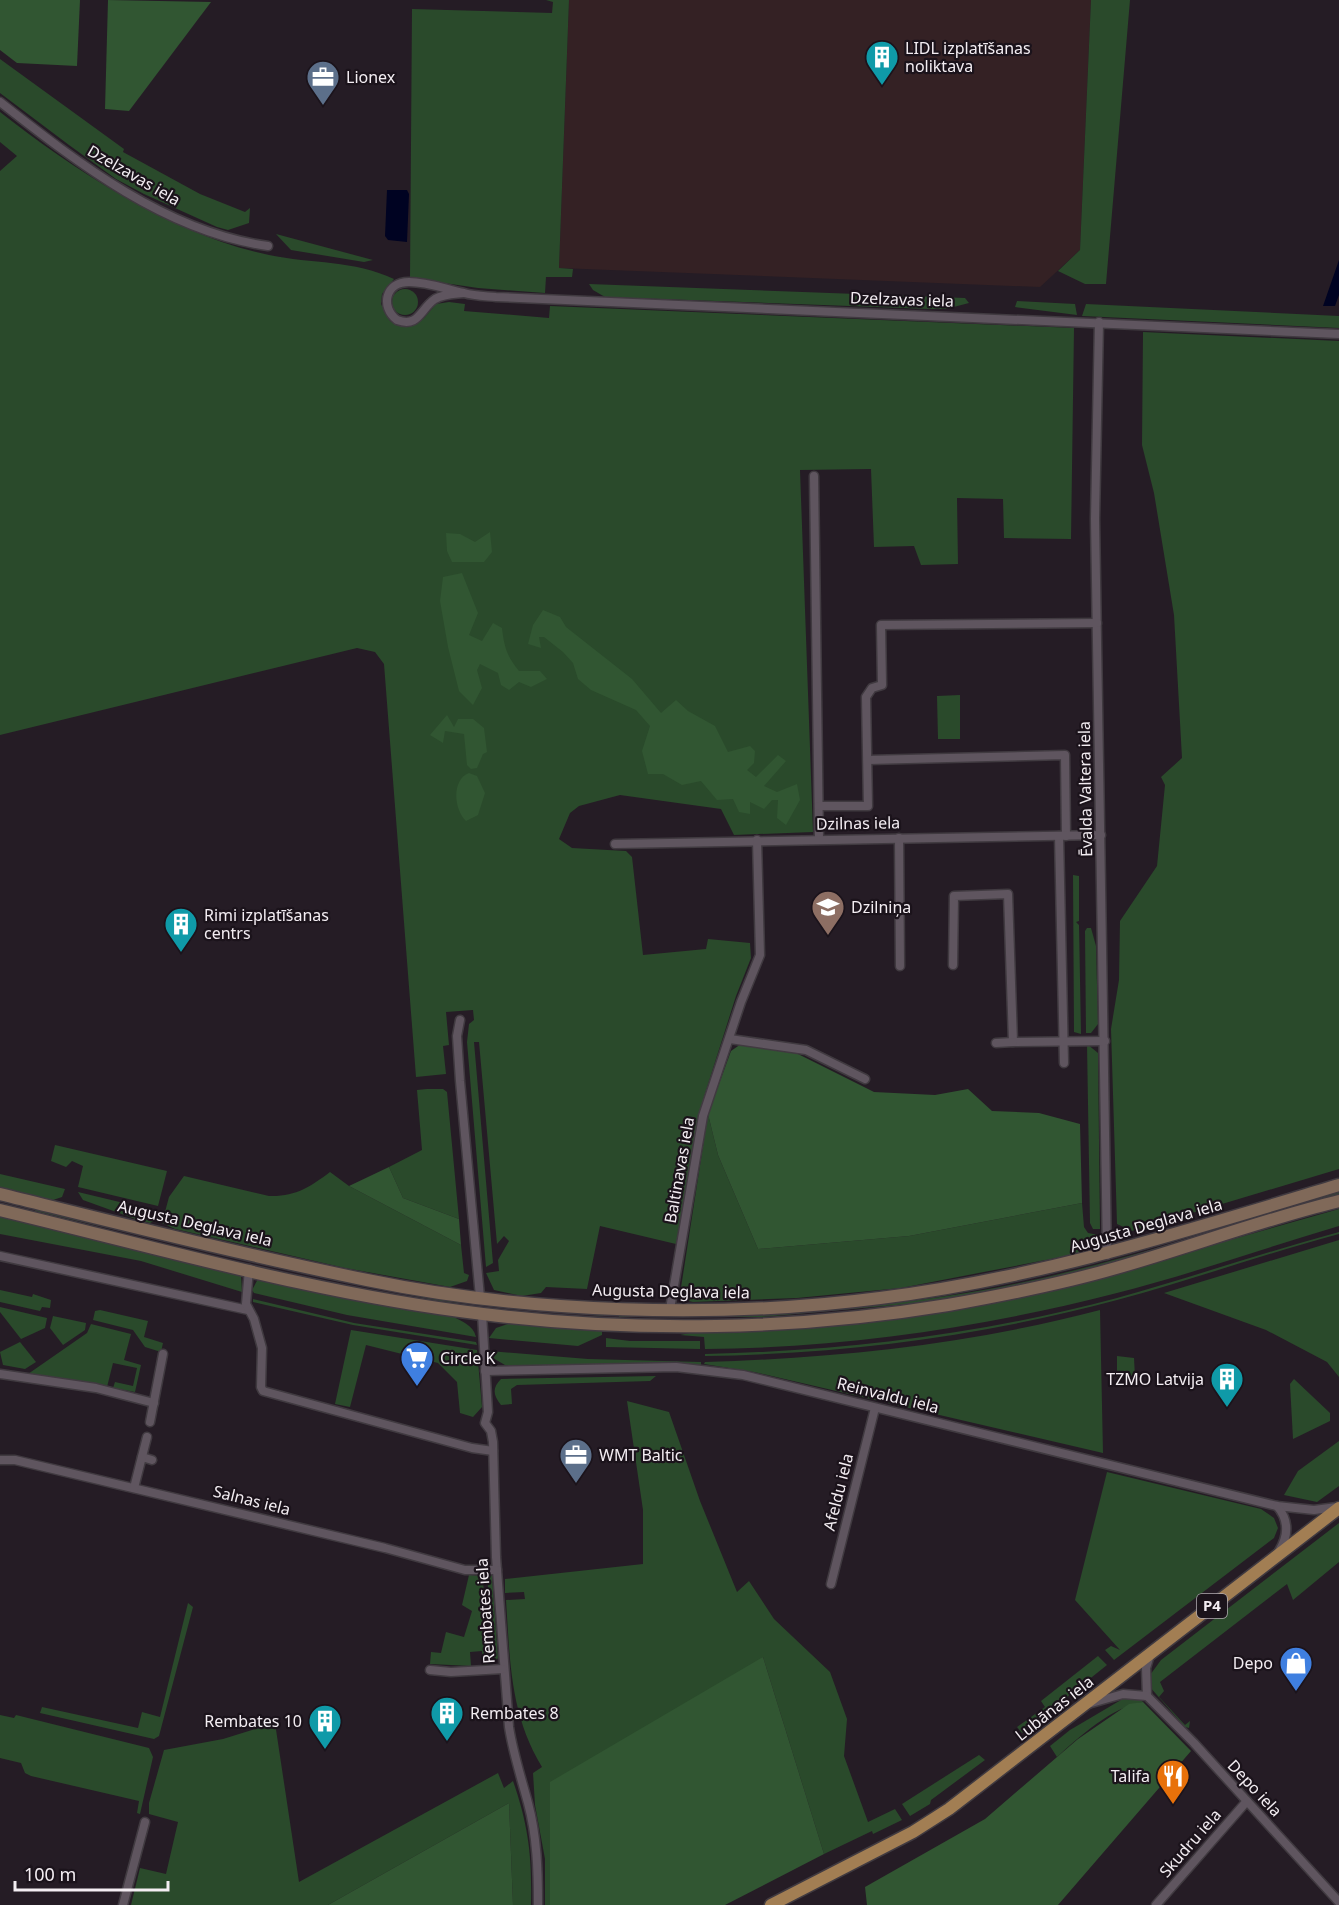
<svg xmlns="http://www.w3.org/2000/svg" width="1339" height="1905" font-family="'Noto Sans',sans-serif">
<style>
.industrial{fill:#342124}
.green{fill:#2a4a2b}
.forest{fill:#315632}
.water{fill:#000322}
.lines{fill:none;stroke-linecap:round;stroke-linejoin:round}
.minor-casing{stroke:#403a40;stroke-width:11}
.secondary-casing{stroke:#403a40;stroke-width:15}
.primary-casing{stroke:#403a40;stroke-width:15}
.minor{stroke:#5f555f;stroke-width:8}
.secondary{stroke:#806959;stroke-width:12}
.primary{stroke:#a27e53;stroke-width:12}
.labels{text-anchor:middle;stroke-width:4.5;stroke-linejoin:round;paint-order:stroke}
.shield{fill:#1b131b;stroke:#b2acb2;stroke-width:1.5}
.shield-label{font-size:15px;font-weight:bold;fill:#f3edf2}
.poi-label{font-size:16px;fill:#f3edf2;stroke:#1b131b;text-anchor:start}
.street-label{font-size:16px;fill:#f3edf2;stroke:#1b131b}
</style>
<rect width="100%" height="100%" fill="#251c25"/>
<path class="industrial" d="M569 0H1091L1080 250 1040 287 559 268Z"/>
<g class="green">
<path d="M546 0H569L559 268 573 269 572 277H546L545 293 478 288 410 278 412 9 552 13 553 2Z"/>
<path d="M1091 0H1130L1106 284H1085L1058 271 1080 250Z"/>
<path d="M0 59 124 149 123 152 200 194 245 212 250 208 249 223 228 230 217 227 144 194 116 179 69 145 0 93Z"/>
<path d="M0 112C75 171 175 236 269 255 312 264 354 260 394 279L382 294 381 304 390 321 397 324 413 325 424 318 436 304 449 302 465 304 464 311 549 318 550 306 1074 328 1071 539 1004 538 1003 499 957 498 958 564 921 565 914 546 874 547 871 469 800 470 813 832 734 835 721 809 620 795 579 806 570 813 559 839 572 848 626 851 632 857 643 955 706 949 708 939 750 943 751 958 736 996 704 1097 676 1244 600 1226 587 1289 546 1287 541 1293 522 1296 494 1290 486 1273 499 1271 498 1260 509 1241 504 1236 497 1244 479 1042H474L493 1263 486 1267 467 1042 469 1024 474 1020 473 1010 446 1012 449 1045 443 1046 446 1074 416 1077 384 664 375 652 357 648 0 735V171L17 156 0 142Z"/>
<path d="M276 234 373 260 364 262 291 250Z"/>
<path d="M589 284 965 298 969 303 946 309H930L605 297 593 290Z"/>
<circle cx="405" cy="302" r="13"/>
<path d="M1017 301 1075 304 1077 315 1015 307Z"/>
<path d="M1086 304 1339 316V328L1082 316Z"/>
<path d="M1143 332 1339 341V1169L1132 1231 1117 1224 1111 1029 1119 980 1120 921 1157 866 1165 785 1161 777 1182 758 1174 615 1154 493 1142 445Z"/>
<path d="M960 695V739H938L937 696Z"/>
<path d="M1073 875 1079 876V921L1076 922 1079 925 1081 1034 1074 1032Z"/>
<path d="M1087 928H1091L1096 946 1098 1024 1091 1033H1086L1085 931Z"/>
<path d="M1087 1044 1098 1053 1100 1229H1093L1090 1223Z"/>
<path d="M427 1089H443L447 1092 459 1219 403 1198 389 1167 422 1150 417 1090Z"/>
<path d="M708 1114 718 1155 758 1249 909 1236 1082 1203 1084 1227 1088 1233 1099 1235 1094 1245 1082 1253 901 1288 797 1298 693 1302 684 1300 680 1294Z"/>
<path d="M55 1145 167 1171 158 1206 78 1187 83 1166 72 1161 66 1167 51 1161Z"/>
<path d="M330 1172 349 1186 461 1245 464 1273 469 1275 467 1281 450 1287 345 1268 175 1229 162 1223 169 1197 184 1176 269 1196C295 1197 310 1187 330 1172Z"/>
<path d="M0 1174 65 1189 62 1197 53 1200 0 1187Z"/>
<path d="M78 1192 157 1211 155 1220 150 1223 141 1221 83 1200Z"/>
<path d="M1339 1192V1195L1111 1265 941 1301 762 1317H619V1313C726 1313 834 1312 940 1297 1076 1278 1208 1232 1339 1192Z"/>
<path d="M36 1208 339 1280 341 1282 35 1211Z"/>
<path d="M1339 1209V1226C1264 1248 1189 1275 1113 1294 980 1328 843 1348 705 1349L704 1337 680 1335 699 1331 891 1319 957 1310 1054 1290Z"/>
<path d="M0 1216 241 1275 242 1292 141 1261 0 1234Z"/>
<path d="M1339 1232V1234C1264 1254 1192 1280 1117 1300 983 1336 844 1354 705 1356V1354C844 1351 983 1334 1117 1298 1192 1277 1265 1252 1339 1232Z"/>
<path d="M1339 1240V1377L1327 1362 1266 1330 1164 1293Z"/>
<path d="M258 1279 451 1316C462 1321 473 1325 476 1337L347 1315 254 1293 252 1290Z"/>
<path d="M355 1284 603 1313V1316L440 1301Z"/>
<path d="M0 1290 32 1297 33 1294 51 1300 50 1308 42 1307 40 1311 0 1302Z"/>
<path d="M253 1299 354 1323 476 1342 477 1345 353 1325 253 1302Z"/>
<path d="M0 1307 47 1318 45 1328 21 1339 0 1312Z"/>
<path d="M100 1310 148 1321 144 1337 163 1343 161 1352 145 1347 133 1330 93 1320 95 1311Z"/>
<path d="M1100 1310 1103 1453 754 1372 704 1364 705 1362C839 1358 971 1344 1100 1310Z"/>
<path d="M53 1316 86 1323 85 1330 63 1345 50 1328Z"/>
<path d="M511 1323 602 1329V1335L578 1346 489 1338 496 1328Z"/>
<path d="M91 1324 131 1334 124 1360 141 1365 135 1392 113 1388 115 1382 133 1386 137 1368 113 1363 107 1387 28 1374 87 1333Z"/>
<path d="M351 1330 477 1350 482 1407 473 1417 460 1413 457 1382 438 1363 366 1345 350 1407 335 1404Z"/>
<path d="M606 1338 630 1341H700V1349L606 1347Z"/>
<path d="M20 1342 36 1362 25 1369 3 1365 0 1352Z"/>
<path d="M489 1351 588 1359 701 1362V1365H505L493 1358Z"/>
<path d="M1117 1356 1134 1358 1135 1377H1117Z"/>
<path d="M656 1376 650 1381 517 1385 511 1389 512 1404 501 1405C493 1395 492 1388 501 1379Z"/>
<path d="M1294 1379 1330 1413V1421L1293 1439 1290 1384Z"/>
<path d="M627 1401 669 1412 700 1501 737 1592 749 1581 774 1619 830 1672 847 1719 844 1756 868 1822 895 1809 902 1820 873 1834 872 1831 824 1854 763 1657 550 1905H545V1859L535 1805 533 1773 542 1767C510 1714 510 1661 506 1600L525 1599 524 1592 505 1593V1579L643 1564V1510Z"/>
<path d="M1339 1441V1486L1317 1502 1284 1495 1298 1471Z"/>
<path d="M1107 1472 1261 1509 1274 1518 1278 1528 1274 1538 1114 1660 1105 1650 1111 1646 1120 1650 1075 1600Z"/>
<path d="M1339 1523V1562L1293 1600 1287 1584 1160 1682 1164 1691 1159 1697 1185 1725 1190 1721 1189 1728 1185 1727 1149 1686 1150 1675 1161 1660Z"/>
<path d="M487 1573 492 1576 498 1658 493 1663Z"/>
<path d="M469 1575 482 1576 483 1579 488 1665H483L482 1651 470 1652 471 1666 430 1664 431 1652 441 1653 446 1632 464 1637 472 1611 462 1605Z"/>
<path d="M188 1603 193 1607 159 1736 154 1739 40 1713 42 1707 138 1728 142 1712 160 1717Z"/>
<path d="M1098 1656 1107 1665 1022 1733 1017 1727 1045 1707 1041 1701Z"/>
<path d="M1126 1697H1138L1143 1702C1112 1707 1080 1736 1057 1757L1050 1746 1070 1730Z"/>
<path d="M0 1715 14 1718 16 1715 149 1748 153 1757 140 1814 137 1813 139 1801 31 1776 25 1773 21 1763 0 1758Z"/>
<path d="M275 1723 299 1882 498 1773 504 1788 513 1781C529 1827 532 1858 531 1905H513L509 1803 328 1905H131L140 1868 166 1874 178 1822 149 1814V1803L164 1750 223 1739Z"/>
<path d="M979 1755 985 1760 931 1800 930 1804 910 1816 902 1804Z"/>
</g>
<g class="forest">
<path d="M0 0H80L77 66 17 63 0 50Z"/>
<path d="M108 0 211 2 129 111 105 109Z"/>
<path d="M490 532 492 552 484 562H452L447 551 446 533 460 534 475 542Z"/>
<path d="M462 573 478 613 469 635 482 641 493 623 502 628C504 646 507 657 519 671H540L547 679 531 687 519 682 509 690 501 685 498 673 480 664 477 670 482 688 473 705 459 691 448 647 440 601 443 577Z"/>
<path d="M543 610 560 617 566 627 632 679 661 713 676 700 688 711 715 726 728 752 750 746 755 751 754 763 747 770 756 777 778 755 786 761 764 786 777 792 797 784 800 800 786 825 777 818 778 800H772L764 809 750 802V814L739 812 733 799 717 800 701 781 682 785 663 774H648L642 751 650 726 636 710 591 690 578 679 573 663 563 652 544 637H539L541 648 528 644 533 625Z"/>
<path d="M447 715 454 727 458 719H473L484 728 487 752 483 754 477 768 471 769 467 765 464 734 445 731 443 743 430 735Z"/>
<path d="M469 773 477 776 485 793 478 815 466 821C454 810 451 780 469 773Z"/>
<path d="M741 1044 792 1051 874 1092 935 1095 968 1089 992 1111 1039 1113 1080 1124 1082 1203 909 1236 758 1249 718 1155 708 1114 731 1051Z"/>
<path d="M389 1167 403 1198 459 1219 461 1245 349 1186Z"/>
<path d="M763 1657 824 1854 725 1905H550V1782Z"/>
<path d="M1143 1702 1191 1751 1058 1905H867L865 1887 985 1819 1078 1739 1129 1704Z"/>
<path d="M509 1803 513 1905H328Z"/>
</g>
<g class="water">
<path d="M387 190H407L409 194 407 242 388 240 385 236Z"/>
<path d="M1339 260V295L1335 306H1323Z"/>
</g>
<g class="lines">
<defs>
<g id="minor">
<path d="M0 102C78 163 166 232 268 246"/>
<path d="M463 293C454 294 443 294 435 299 420 309 419 328 397 320 380 307 385 282 409 282 428 282 445 289 464 293 474 296 485 296 496 297L1339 334"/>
<path d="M1099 322 1095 519 1107 1255"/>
<path d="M814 476 819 839"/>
<path d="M868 760 1065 755 1066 836"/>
<path d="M819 806H868L866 697 872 688 882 685 881 625 1097 623"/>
<path d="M1059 836 1064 1063"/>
<path d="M899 838 900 966"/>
<path d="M615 844 1101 835"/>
<path d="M953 965 954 896 1008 894 1013 1042 1105 1041"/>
<path d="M460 1020 457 1036 460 1081 480 1297"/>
<path d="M730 1039 806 1050 865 1079"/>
<path d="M996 1043 1013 1042"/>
<path d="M0 1256 248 1310"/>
<path d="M249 1269 246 1304 254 1319 262 1348 261 1387 263 1391 472 1448 493 1451"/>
<path d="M670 1309 703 1116 741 1002 760 955 757 840"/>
<path d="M482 1314 488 1412 485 1423 491 1431 493 1442 496 1557 509 1727C513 1753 521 1777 528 1803 537 1836 538 1871 538 1905"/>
<path d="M485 1371 676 1367 743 1375 1277 1506 1314 1510 1337 1507"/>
<path d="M0 1374 96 1388 154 1403"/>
<path d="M150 1422 163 1354"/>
<path d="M142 1457 152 1460"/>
<path d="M0 1460H15L385 1548 465 1570H497"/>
<path d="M134 1488 147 1437"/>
<path d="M1277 1506C1289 1520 1289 1535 1279 1551"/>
<path d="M831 1584 875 1408"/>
<path d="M430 1670 451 1672 503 1669"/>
<path d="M1147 1696 1146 1668 1150 1655"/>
<path d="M1088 1704 1123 1694 1147 1696 1194 1743 1339 1902"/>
<path d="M123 1905 145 1822"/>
<path d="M1156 1905 1247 1801"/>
</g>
<g id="secondary">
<path d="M0 1194C122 1224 244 1255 367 1280 526 1313 719 1319 880 1298 1040 1278 1186 1231 1339 1185"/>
<path d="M0 1210C159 1248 320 1295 483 1314 636 1333 796 1330 948 1305 1004 1295 1061 1284 1116 1268 1190 1247 1264 1219 1339 1201"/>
</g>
<path id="primary" d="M771 1905 913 1832 949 1809 1339 1508"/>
</defs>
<use href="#minor" class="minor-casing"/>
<use href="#secondary" class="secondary-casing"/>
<use href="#primary" class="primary-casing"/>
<use href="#minor" class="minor"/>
<use href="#secondary" class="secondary"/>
<use href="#primary" class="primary"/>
</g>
<defs>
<symbol id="building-pin" viewBox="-11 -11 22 30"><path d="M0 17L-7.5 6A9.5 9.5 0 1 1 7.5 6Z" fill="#0f9aa8" stroke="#1b131b"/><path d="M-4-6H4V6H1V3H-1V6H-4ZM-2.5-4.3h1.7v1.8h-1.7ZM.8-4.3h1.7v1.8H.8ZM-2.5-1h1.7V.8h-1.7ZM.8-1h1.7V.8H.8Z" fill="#fff"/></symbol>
<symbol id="office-pin" viewBox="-11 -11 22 30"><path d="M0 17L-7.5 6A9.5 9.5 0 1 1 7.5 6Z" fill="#5c6f8a" stroke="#1b131b"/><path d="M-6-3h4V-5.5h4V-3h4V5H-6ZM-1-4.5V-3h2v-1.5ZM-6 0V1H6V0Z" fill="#fff"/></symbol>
<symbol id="school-pin" viewBox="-11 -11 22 30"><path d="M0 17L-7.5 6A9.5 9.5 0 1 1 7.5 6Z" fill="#8d6e63" stroke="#1b131b"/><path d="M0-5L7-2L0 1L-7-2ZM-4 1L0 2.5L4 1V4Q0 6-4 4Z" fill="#fff"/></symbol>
<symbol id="supermarket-pin" viewBox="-11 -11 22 30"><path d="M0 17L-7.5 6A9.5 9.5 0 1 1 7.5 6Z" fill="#3f7fe0" stroke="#1b131b"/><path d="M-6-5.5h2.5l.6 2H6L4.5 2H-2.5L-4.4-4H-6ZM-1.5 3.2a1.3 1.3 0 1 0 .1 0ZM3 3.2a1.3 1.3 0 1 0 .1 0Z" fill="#fff"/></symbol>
<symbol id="shop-pin" viewBox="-11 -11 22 30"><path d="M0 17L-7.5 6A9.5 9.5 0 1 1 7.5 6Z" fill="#3f7fe0" stroke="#1b131b"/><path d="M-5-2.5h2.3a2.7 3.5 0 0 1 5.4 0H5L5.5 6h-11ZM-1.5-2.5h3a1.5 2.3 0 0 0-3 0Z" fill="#fff"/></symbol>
<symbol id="restaurant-pin" viewBox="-11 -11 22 30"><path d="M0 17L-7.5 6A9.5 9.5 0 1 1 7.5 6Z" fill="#e8710a" stroke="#1b131b"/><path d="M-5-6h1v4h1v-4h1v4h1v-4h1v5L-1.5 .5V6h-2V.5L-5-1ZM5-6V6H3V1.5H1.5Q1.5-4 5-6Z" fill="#fff"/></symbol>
</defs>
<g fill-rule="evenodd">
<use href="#building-pin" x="863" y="38" width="38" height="52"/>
<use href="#office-pin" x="304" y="58" width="38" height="52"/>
<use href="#school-pin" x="809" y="888" width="38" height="52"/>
<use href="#building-pin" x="162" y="905" width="38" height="52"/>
<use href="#supermarket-pin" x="398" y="1339" width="38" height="52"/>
<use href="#building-pin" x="1208" y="1360" width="38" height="52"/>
<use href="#office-pin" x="557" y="1436" width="38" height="52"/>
<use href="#shop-pin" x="1277" y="1644" width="38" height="52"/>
<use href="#building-pin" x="428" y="1694" width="38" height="52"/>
<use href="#building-pin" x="306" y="1702" width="38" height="52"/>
<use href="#restaurant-pin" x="1154" y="1757" width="38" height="52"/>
</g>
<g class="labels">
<rect class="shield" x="1197" y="1594" width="30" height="24" rx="4.5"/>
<g class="shield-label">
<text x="1212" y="1611">P4</text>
</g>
<g class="poi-label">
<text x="905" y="54">LIDL izplatīšanas<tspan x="905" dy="18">noliktava</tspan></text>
<text x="346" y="83">Lionex</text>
<text x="851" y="913">Dzilniņa</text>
<text x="204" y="921">Rimi izplatīšanas<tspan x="204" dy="18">centrs</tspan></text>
<text x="440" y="1364">Circle K</text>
<text x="1204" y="1385" text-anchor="end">TZMO Latvija</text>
<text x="599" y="1461">WMT Baltic</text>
<text x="1273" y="1669" text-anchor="end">Depo</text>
<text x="470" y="1719">Rembates 8</text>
<text x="302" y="1727" text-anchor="end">Rembates 10</text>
<text x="1150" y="1782" text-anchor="end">Talifa</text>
</g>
<g class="street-label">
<text transform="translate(134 175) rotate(30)" y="6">Dzelzavas iela</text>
<text transform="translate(902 299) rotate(2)" y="6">Dzelzavas iela</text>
<text transform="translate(1085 789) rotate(-91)" y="6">Ēvalda Valtera iela</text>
<text transform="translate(858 823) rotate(-1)" y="6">Dzilnas iela</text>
<text transform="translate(679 1170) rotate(-80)" y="6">Baltinavas iela</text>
<text transform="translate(195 1223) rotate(13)" y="6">Augusta Deglava iela</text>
<text transform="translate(1146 1225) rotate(-16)" y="6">Augusta Deglava iela</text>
<text transform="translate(671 1291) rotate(1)" y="6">Augusta Deglava iela</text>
<text transform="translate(888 1395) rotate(14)" y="6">Reinvaldu iela</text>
<text transform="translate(838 1492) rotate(-76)" y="6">Afeldu iela</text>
<text transform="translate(252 1500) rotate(14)" y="6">Salnas iela</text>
<text transform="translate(485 1611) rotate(-94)" y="6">Rembates iela</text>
<text transform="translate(1054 1708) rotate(-38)" y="6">Lubānas iela</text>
<text transform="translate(1255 1788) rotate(47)" y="6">Depo iela</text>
<text transform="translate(1190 1843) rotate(-49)" y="6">Skudru iela</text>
</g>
</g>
<path d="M15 1881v9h153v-9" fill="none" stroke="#f3edf2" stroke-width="3"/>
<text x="24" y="1881" font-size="18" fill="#f3edf2" stroke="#1b131b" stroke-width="4.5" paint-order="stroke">100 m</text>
</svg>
